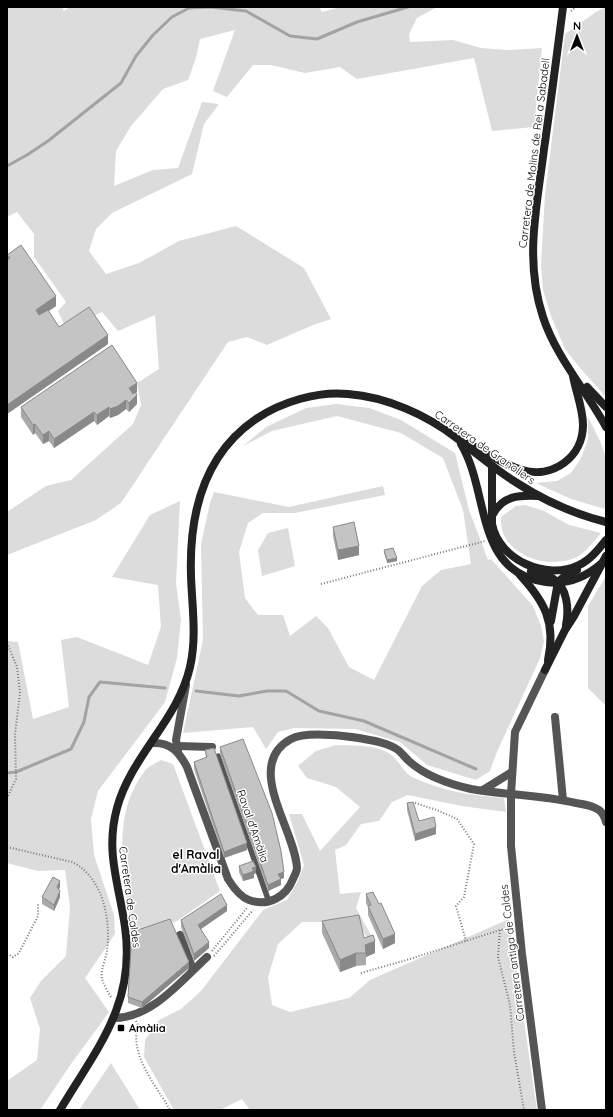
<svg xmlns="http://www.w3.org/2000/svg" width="613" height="1117" font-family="Quicksand,sans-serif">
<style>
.green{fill:#dcdcdc}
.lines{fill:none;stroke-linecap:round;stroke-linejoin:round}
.stream{stroke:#a3a3a3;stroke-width:3}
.path{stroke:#777;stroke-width:2;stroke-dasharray:1 2;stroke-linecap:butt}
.pedestrian{stroke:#555;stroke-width:5.5}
.minor{stroke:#555;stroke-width:8}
.tertiary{stroke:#555;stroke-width:8}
.secondary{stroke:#222;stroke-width:8}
.wall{fill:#a9a9a9}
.shaded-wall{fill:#898989}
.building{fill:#c4c4c4;stroke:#898989}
.poi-dot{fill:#000;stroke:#fff;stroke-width:1.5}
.labels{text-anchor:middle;stroke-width:3;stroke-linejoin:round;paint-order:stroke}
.street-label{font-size:11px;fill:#000;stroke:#fff}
.poi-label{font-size:11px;font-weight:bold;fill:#000;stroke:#fff;text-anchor:start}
.neighbourhood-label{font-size:12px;font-weight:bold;fill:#000;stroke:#fff}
</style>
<rect width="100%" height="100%" fill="#fff"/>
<g class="green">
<path d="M7 7H62L64 11 70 7H319L322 12 340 7H437L417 18 409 34 410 42 453 40 481 48 507 50 542 48 534 127 492 131 474 58 357 79 340 67 305 73 271 65H253L227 97 213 91 235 30 200 39 196 58 188 80 163 89 131 126 116 151 114 186 153 170 178 168 202 102 219 104 204 124 192 174 112 213 96 229 89 251 106 274 139 263 179 241 236 226 304 268 331 319 313 325 267 345 247 337 228 342 121 503 96 520 7 555V512L46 486 71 480 133 424 141 405 137 383 159 369 155 315 118 331 102 312 66 329 58 311 66 302 34 257V234L17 212 7 217Z"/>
<path d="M606 7V397L580 368 565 349 551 316 543 290 541 264 545 195 565 34 596 12Z"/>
<path d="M336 404 369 408 401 420 455 453 469 510 488 560 491 559 533 606 541 626 544 641 540 658 497 752 490 771 476 780 427 765 400 742 355 729 294 728 278 732 266 749 253 727 183 733 203 640 201 544 210 503 214 492 289 507 383 486 385 495 295 513H263L248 523 239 552 245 598 258 615H283L290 636 316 616 328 628 349 667 374 680 422 586 441 570 471 564 463 510 443 458 401 433 337 416 272 431 243 446 266 427 306 408Z"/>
<path d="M588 417 600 441 606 457 605 509 571 499 536 483 557 481 571 473 580 460 588 440Z"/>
<path d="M180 501 176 583 181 620 177 658 165 702 98 791 91 819 94 855 114 915 115 934 85 978 109 1012 71 1064 40 1110H7V1081L37 1060 40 1029 30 998 41 981 66 956 70 907 65 870 38 871 7 863V641L18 642 33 719 69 707 61 640 77 637 148 665 161 627 158 585 112 577 150 515Z"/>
<path d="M525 505 544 511 569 525 601 533C594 541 586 552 577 557 547 571 498 554 501 517L516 506Z"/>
<path d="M288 528 295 566 262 576 258 550 268 533Z"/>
<path d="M606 576V706L588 688V606Z"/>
<path d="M336 745C353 746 376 744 390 754 399 760 404 774 414 778 442 791 474 796 504 798L506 812 462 806 408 795 392 802 379 821 361 824 346 845 335 850 340 894 361 892 356 908 372 937 370 943 354 915 325 922H302L278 944 268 977 272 1005 290 1012 349 998 370 980 509 919 537 1110H250L242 1099 220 1110H174L144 1057 145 1040 159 1020 181 1009 201 991 263 910 287 900 297 883 304 865 289 814H302L320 851 360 807 336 787 307 778 298 766 316 751Z"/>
<path d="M161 760 173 764 220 891 177 921 133 935C125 882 109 818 144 772 147 767 156 763 161 760Z"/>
<path d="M111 1063 140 1110H79Z"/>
</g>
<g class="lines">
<g class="stream">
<path d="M7 166 27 155 48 141 121 83 136 56 153 35 172 17 189 8 210 7 246 11 290 36 317 39 357 22 408 7"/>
<path d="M196 691 239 696 267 691H286L319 711 364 721 476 769"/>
<path d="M7 773 16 772 71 749 84 722 89 697 100 682 165 688"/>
</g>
<g class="path">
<path d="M571 11 576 7"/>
<path d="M321 584 485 541"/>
<path d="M7 643 17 667 20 693 15 734 16 779 7 798"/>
<path d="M415 803 437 810 457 819 474 844 464 897 456 906 466 941"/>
<path d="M7 847 72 862C103 877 111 919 107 951 106 959 100 971 102 979 104 985 108 993 112 998"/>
<path d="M500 930 498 957 510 1005 514 1052 524 1110"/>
<path d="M212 951 247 908"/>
<path d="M7 954 13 957 19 953 38 916V903"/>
<path d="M214 956 253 910"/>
<path d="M361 973 410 959 500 930 511 928"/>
<path d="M136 1021 138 1025C129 1055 156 1085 170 1110"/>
</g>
<path class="pedestrian" d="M218 756 269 902"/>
<g class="minor">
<path d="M555 717 563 800"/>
<path d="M152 743C171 742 179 752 187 767L228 879C233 887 240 897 249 900 268 907 286 897 293 879 294 876 297 872 297 868 295 829 243 765 291 739 309 729 377 738 395 748 401 751 405 758 410 762 427 777 449 784 471 789 505 795 541 795 576 803 583 804 592 805 599 810 603 813 605 818 606 822"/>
<path d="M177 746 212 747"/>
<path d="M178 751 176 740 186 685"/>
<path d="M483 790 512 772"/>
<path d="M180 935 193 970"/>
<path d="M114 1018C152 1018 182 980 207 957"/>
</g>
<path class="tertiary" d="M542 1110 522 954 511 846V794L515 732 545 670"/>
<g class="secondary">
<path d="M563 7C557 54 551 101 544 149 537 206 524 260 543 317 556 357 586 390 606 427"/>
<path d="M587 387 606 407"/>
<path d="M466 443C485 451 502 464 522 470 553 479 583 457 583 425 583 409 576 392 573 376"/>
<path d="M461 444C490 492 474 573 546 582 567 585 586 577 602 563"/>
<path d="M492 466V524C499 560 546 581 579 565 590 560 598 550 606 540"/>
<path d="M493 514C503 496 518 495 538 496"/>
<path d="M531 571C538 575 546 574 552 578 568 587 569 610 566 625"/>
<path d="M520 575C545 602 556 623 548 660"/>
<path d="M551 621 558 582 566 575 577 570"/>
<path d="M545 670 565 630 574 616 606 556"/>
<path d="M60 1110C97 1048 136 1004 125 927 119 884 105 852 117 808 131 756 178 720 190 667 197 637 192 606 191 576 189 515 203 455 256 419 281 402 317 391 348 394 387 397 427 415 458 439 477 454 496 470 517 483 545 501 574 514 606 522"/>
</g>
</g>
<g class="wall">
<path d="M7 255 56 306 48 311 59 327 108 344 7 414Z"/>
<path d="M137 392 136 393 137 404 129 412 126 409 118 415 110 418 109 416 97 425 94 421 54 448 49 441 43 444 35 433 33 435 21 417V407Z"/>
<path d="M333 527 359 555 338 560 333 536Z"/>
<path d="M384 550 397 561 387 563 384 553Z"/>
<path d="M220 747 284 878 281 879V885L268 891 220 754Z"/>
<path d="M205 750 247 850 224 858 194 769V762L206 758Z"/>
<path d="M407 803 419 821 436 834 415 841 407 810Z"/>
<path d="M239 866 256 873 254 874V878L243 881 239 872Z"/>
<path d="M60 887 59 889 60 897 54 911 42 904V897Z"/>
<path d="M366 894 395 943 383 949 368 915V907L366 903Z"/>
<path d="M227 911 201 929 209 948 194 961 181 927V920Z"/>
<path d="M322 921 364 938 375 953 366 957V965L356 966 340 972 322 933Z"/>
<path d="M189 968 142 1008 128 1003V997Z"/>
</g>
<g class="shaded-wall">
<path d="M56 296V306L36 320V310Z"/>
<path d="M108 335V344L7 414V405Z"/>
<path d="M137 383V392L129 398V388Z"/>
<path d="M137 395V404L129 412V403Z"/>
<path d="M126 400V409L118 415 110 418V409Z"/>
<path d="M109 407V416L97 425V415Z"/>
<path d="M94 412V421L54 448V439Z"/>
<path d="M35 424V433L33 435V425Z"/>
<path d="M49 431V441L43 444V435Z"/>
<path d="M359 546V555L338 560V550Z"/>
<path d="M397 558V561L387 563V560Z"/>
<path d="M436 827V834L415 841V834Z"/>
<path d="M247 843V850L224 858V852Z"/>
<path d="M256 867V873L254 874V878L243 881V875L252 868Z"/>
<path d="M284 872V878L281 879V885L268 891V885L278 874Z"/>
<path d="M60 881V887L57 893V887Z"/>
<path d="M60 891V897L54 911V905Z"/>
<path d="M227 905V911L198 931V925Z"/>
<path d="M395 934V943L383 949V939Z"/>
<path d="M375 941V953L366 957 365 945Z"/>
<path d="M209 942V948L194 961V954Z"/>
<path d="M356 953V966L340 972V960Z"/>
<path d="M189 962V968L142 1008V1002Z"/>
</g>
<g class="building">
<path d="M21 245 56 296 36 310 39 315 48 310 59 327 89 307 108 335 7 405V260L10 258 7 255Z"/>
<path d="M112 345 137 383 129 388 133 394 135 392 137 395 129 403 126 400 118 406 110 409 109 407 97 415 94 412 54 439 49 431 43 435 35 424 33 425 21 407Z"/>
<path d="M354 522 359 546 338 550 333 527Z"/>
<path d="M393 548 397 558 387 560 384 550Z"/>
<path d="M243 739 272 813 281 851 284 872 278 874 281 879 268 885 220 747Z"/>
<path d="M214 748 247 843 224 852 194 762 207 757 205 750Z"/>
<path d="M413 802 419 821 434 817 436 827 415 834 407 803Z"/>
<path d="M253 861 256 867 252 868 254 871 243 875 239 866Z"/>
<path d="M53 877 60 881 57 887 60 891 54 905 42 897Z"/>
<path d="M373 892 379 904 381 903 395 934 383 939 368 906 371 905 366 894Z"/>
<path d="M221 894 227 905 198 925 209 942 194 954 181 920Z"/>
<path d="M359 915 364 938 373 935 375 941 365 945 366 953H356L340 960 322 921Z"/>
<path d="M170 919 189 962 142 1002 128 997 132 932Z"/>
</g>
<rect class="poi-dot" x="117" y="1024" width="8" height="8" rx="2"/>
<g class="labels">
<g class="street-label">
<text transform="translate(534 153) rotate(-83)" y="4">Carretera de Molins de Rei a Sabadell</text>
<text transform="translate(485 447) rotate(35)" y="4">Carretera de Granollers</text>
<text transform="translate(253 826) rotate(71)" y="4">Raval d'Amàlia</text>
<text transform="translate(130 897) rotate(82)" y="4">Carretera de Caldes</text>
<text transform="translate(512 953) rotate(-97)" y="4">Carretera antiga de Caldes</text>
</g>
<g class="poi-label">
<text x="129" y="1032">Amàlia</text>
</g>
<g class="neighbourhood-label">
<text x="196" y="859">el Raval<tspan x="196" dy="14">d'Amàlia</tspan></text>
</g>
</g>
<rect width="613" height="1117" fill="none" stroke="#000000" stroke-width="16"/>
<g transform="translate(577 36)" stroke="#ffffff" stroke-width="3" paint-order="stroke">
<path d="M0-3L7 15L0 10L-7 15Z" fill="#000000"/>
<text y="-6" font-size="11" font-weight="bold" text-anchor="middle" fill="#000000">N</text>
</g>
</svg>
